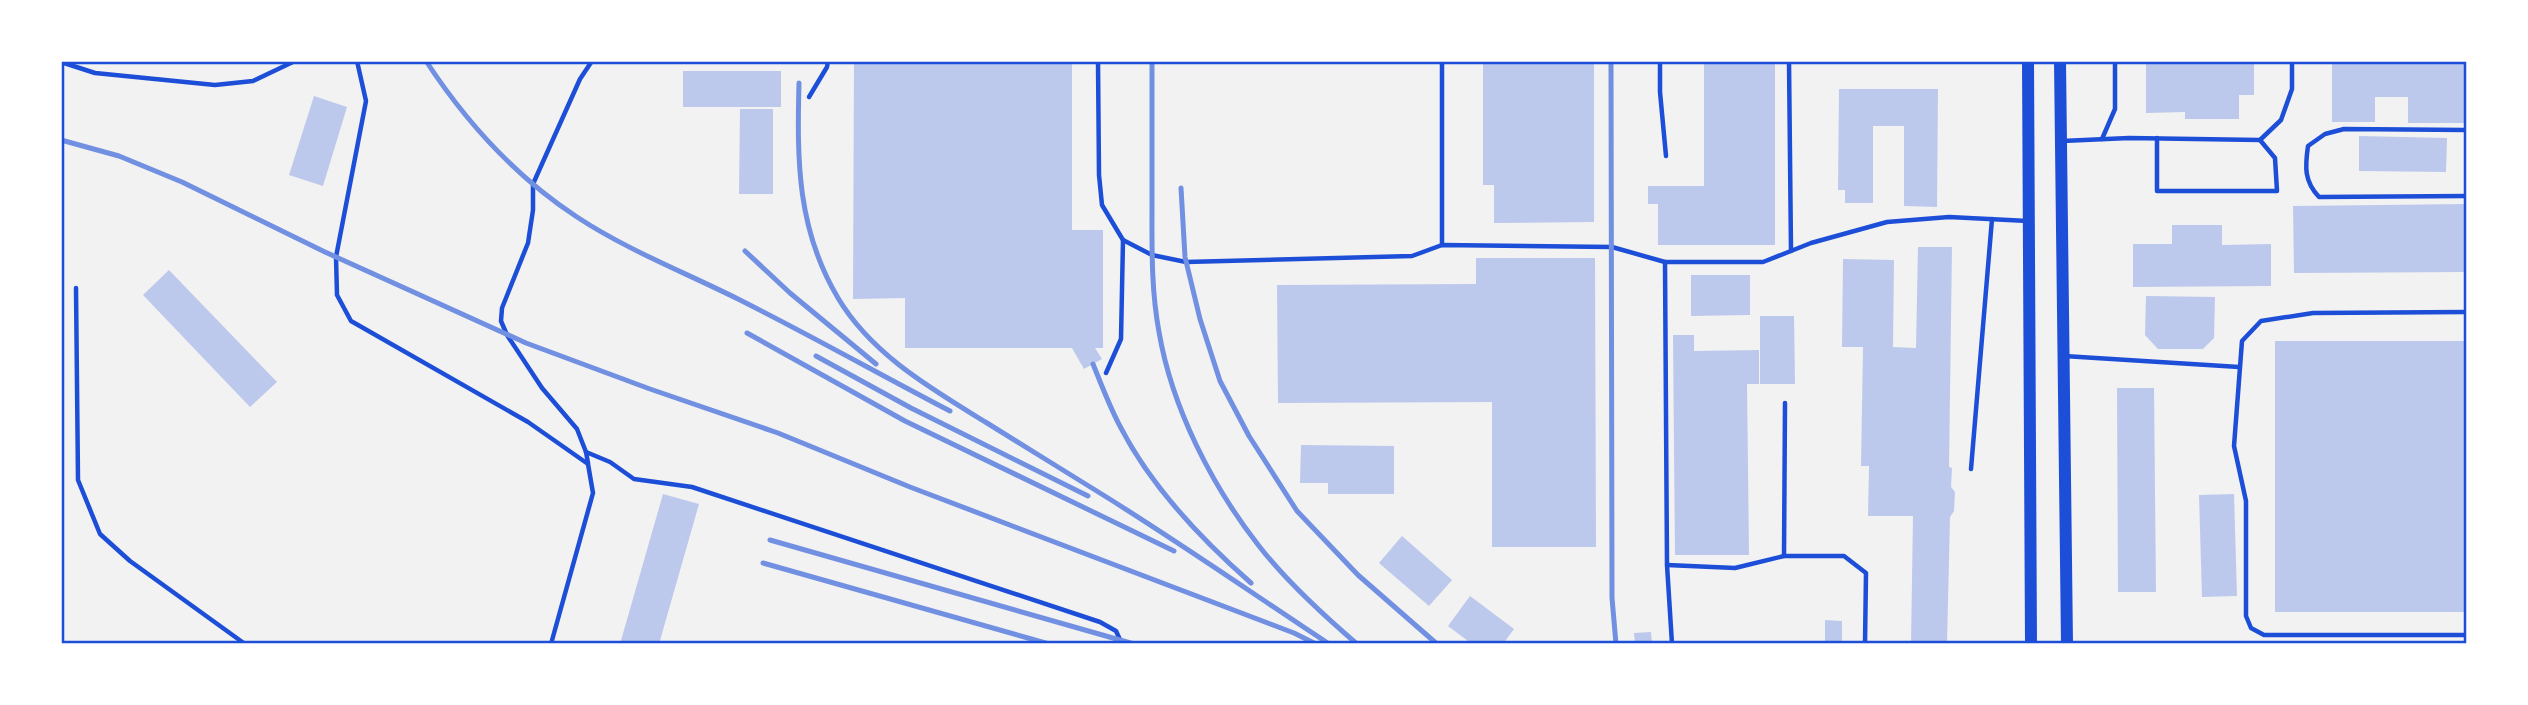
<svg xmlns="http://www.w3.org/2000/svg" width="2528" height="705" font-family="'Roboto Condensed',sans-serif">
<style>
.building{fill:#bdc9ec}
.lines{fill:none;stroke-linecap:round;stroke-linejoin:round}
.service{stroke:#1d4ed8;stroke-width:4.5}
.secondary{stroke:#1d4ed8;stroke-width:12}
.rail{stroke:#7290e2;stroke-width:5}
.neatline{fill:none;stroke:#1d4ed8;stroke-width:2.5}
</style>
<rect width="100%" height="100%" fill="#f2f2f2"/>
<g class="building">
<path d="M854 61H1072V230H1103V348H1095L1102 359 1084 369 1072 348H905V298L853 299Z"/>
<path d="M1483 61H1594V222L1494 223V185H1483Z"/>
<path d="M1704 61H1775V245H1658V204H1648V186H1704Z"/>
<path d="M2146 61H2254V95H2239V119H2185V112L2146 113Z"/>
<path d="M2332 61H2467V123H2408V97H2375V122H2332Z"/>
<rect x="683" y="71" width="98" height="36"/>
<path d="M1839 89H1938L1937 207 1904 206V126H1873V203H1845V190H1838Z"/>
<path d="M314 96 347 107 323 186 289 175Z"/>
<path d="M740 109H773V194H739Z"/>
<path d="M2359 136 2447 138 2446 172 2359 171Z"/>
<path d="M2467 204V272L2294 273 2293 206Z"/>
<path d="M2172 225H2222V245L2271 244V286L2133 287V244H2172Z"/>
<path d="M1918 247H1952L1949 467 1952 468 1951 487 1955 492 1954 511 1950 517 1947 644H1911L1913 516H1868L1869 466H1861L1863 347H1842L1843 259 1894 260 1893 347 1916 348Z"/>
<path d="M1476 258H1595L1596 547H1492V402L1278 403 1277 285 1476 284Z"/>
<path d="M169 270 277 382 250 407 143 295Z"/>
<path d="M1691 275H1750V315L1691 316Z"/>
<path d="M2146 296 2215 297 2214 338 2203 349H2158L2145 335Z"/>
<path d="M1760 316H1794L1795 384H1760Z"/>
<path d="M1673 335H1694V351L1759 350V384H1747L1749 555H1675Z"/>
<rect x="2275" y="341" width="192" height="271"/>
<path d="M2117 388H2154L2156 592H2118Z"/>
<path d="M1301 445 1394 446V494H1328V483H1300Z"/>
<path d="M663 494 699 504 659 644H620Z"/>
<path d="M2234 494 2237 596 2202 597 2199 495Z"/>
<path d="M1402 536 1452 580 1429 606 1379 563Z"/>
<path d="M1470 596 1514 629 1503 644H1472L1448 626Z"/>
<path d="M1825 620 1842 621V644H1825Z"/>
<path d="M1651 632 1652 644H1635L1634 633Z"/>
</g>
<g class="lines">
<g class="service">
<path d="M357 61 366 101 336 257 337 295 351 321 528 422 588 464 593 493 551 644"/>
<path d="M1098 61 1099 175 1102 205 1123 240 1152 255 1186 262 1412 256 1442 245 1612 247 1665 262H1763L1811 243 1887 222 1949 217 2028 221"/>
<path d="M1660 61V92L1666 156"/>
<path d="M1789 61 1791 251"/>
<path d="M61 62 95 73 215 85 253 81 295 61"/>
<path d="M809 97 827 67 828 61"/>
<path d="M2467 130 2344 129 2325 134 2308 146C2305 167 2304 181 2319 197L2467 196"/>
<path d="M2157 138V191H2277L2275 158 2260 140"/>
<path d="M2102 139 2115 109V61"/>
<path d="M2062 141 2129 138 2260 140 2281 120 2292 89V61"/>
<path d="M1442 245V61"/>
<path d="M1665 262 1667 565 1672 644"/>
<path d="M76 288 78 480 100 534 130 561 245 644"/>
<path d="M2467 312 2313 313 2261 321 2242 341 2234 446 2246 501V616L2251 628 2264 635H2467"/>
<path d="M2064 356 2239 367"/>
<path d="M1106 373 1121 339 1123 240"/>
<path d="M586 452 610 462 634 479 692 487 1100 622 1116 631 1122 644"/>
<path d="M588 463 586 452 577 429 542 388 507 335 501 321 502 308 528 243 533 210V184L580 79 592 61"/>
<path d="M1971 469 1992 219"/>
<path d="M1784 556 1785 403"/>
<path d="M1667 565 1735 568 1784 556H1844L1866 573 1865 644"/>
</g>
<g class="secondary">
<path d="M2028 61 2031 644"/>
<path d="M2060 61 2067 644"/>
</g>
<g class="rail">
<path d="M426 61C466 122 516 177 577 217 627 250 684 272 738 299 810 335 879 374 950 411"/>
<path d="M1152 61C1152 109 1152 157 1152 205 1152 247 1151 289 1159 332 1172 408 1212 486 1259 546 1287 582 1322 614 1357 644"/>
<path d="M1611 61 1612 598 1616 644"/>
<path d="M799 83C797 161 797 229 838 298 872 355 932 389 987 423 1027 448 1068 473 1108 498 1183 545 1255 595 1329 644"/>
<path d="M61 140 119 156 182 182 325 252 526 343 650 389 778 433 910 487 1294 633 1316 644"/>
<path d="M1181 188 1185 257 1200 319 1220 381 1249 436 1297 511 1358 575 1437 644"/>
<path d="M745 251 790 293 876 364"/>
<path d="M747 333 905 421 1174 551"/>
<path d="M816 356 911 408 1088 496"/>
<path d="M1093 364C1102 386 1110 408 1121 428 1152 488 1201 539 1251 583"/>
<path d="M770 540 1134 644"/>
<path d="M763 563 1049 644"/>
</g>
</g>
<rect width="2528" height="705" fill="none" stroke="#ffffff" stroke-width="126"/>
<rect x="63" y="63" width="2402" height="579" class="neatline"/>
</svg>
